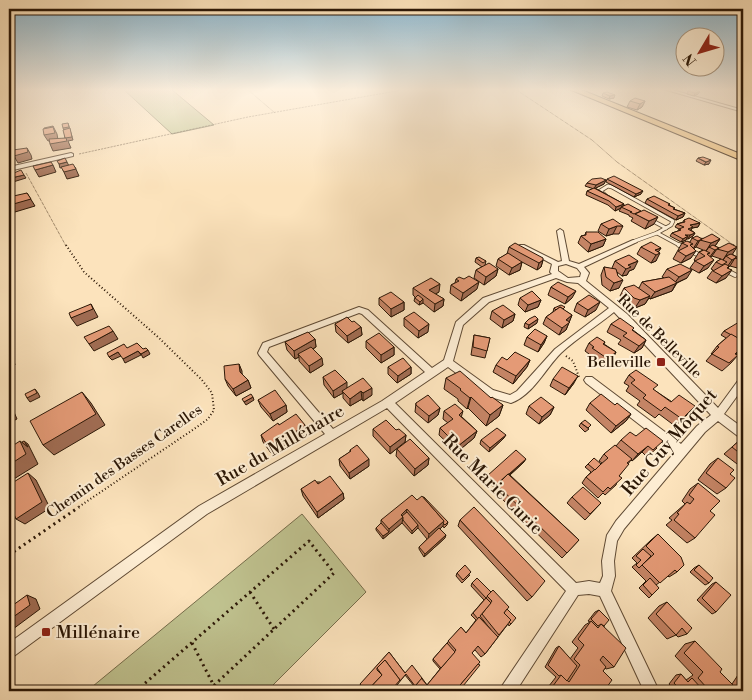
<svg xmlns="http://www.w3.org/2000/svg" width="752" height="700" font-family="'Libre Bodoni',serif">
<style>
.green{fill:#c0c390;stroke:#766d4b}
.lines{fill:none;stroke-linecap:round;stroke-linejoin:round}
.lane-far1-casing{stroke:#5f4a34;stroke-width:4.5}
.lane-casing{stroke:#5f4a34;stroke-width:5.5}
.street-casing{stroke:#5f4a34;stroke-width:2}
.primary-casing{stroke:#2b1706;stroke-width:2}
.path-far2{stroke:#2b1706;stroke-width:1;stroke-dasharray:0.5 1;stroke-linecap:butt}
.path-far1{stroke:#2b1706;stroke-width:2;stroke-dasharray:1 2.5;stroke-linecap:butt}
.path{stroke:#2b1706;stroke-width:3;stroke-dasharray:2 4;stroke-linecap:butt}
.lane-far1{stroke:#fdedd3;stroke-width:3}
.lane{stroke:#fdedd3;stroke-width:4}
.street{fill:#fdedd3;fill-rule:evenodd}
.primary{fill:#eec27e;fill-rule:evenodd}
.wall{fill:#c48465;stroke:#2b1706}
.shaded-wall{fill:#a06c53;stroke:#2b1706}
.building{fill:#e49a76;stroke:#2b1706}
.poi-dot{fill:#8f2418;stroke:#fdedd3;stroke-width:2}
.labels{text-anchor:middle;stroke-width:4;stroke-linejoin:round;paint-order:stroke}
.street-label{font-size:15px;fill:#2b1706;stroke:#fdedd3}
.poi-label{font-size:15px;fill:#2b1706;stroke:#fdedd3;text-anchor:end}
.near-street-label{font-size:18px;fill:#2b1706;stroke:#fdedd3}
.near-poi-label{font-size:18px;fill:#2b1706;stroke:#fdedd3;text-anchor:start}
</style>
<rect width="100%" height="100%" fill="#fce3bc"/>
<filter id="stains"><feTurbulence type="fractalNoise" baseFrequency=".004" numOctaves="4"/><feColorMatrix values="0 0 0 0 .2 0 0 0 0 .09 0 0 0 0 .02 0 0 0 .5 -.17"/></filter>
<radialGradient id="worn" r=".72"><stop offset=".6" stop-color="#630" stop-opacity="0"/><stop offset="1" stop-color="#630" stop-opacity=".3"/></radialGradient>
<g class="green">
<path d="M123 89H171L214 125 172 134Z"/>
<path d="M302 514 366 592 267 691H87Z"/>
</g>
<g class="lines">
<defs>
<g id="lane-far1">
<path d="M605 195 600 191 608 186 612 187 673 221 671 225 657 233"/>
<path d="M651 220 666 228"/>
<path d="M635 241 657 233 681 246"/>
</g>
<g id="lane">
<path d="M679 245 701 256"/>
<path d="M725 270 735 275"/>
</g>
<g id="street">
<path d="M663 89H669L743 110V112Z"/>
<path d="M71 153 73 154V156L9 171V167Z"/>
<path d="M560 229 563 231 569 261 579 264 633 240H637V242L584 267 589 273 586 281 627 314 718 408 740 378 743 377V388L724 414 743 428V438L739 437 718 421 705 432 624 529 617 541 614 561 615 576 611 591 659 691H644L600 596 589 594 578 595 516 691H500L502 686 566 591 387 408 207 514 14 656 9 658V643L199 506 325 434 259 355 258 353 263 343 359 307 368 310 432 368 444 360 456 322 483 298 552 274 550 272 552 264 519 246 520 245H524L558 262 562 261 557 231ZM566 264 577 268 581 273 580 277 568 278 558 271V266ZM556 278 567 282 578 283 609 308 555 349 517 391 510 395 493 390 453 361 463 325 489 302ZM614 312 711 415 697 426 681 444 592 377H586L584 380 586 383 675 452 616 521 607 535 602 561 603 576 600 583 589 581 576 583 395 403 448 367 487 396 511 403C533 395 545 369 561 353 577 338 597 326 614 312ZM359 313 362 314 425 372 382 401 333 429 267 352 269 347Z"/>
</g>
<path id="primary" d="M569 89H579L743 155V161Z"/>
</defs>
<use href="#lane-far1" class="lane-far1-casing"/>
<use href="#lane" class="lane-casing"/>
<use href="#street" class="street-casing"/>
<use href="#primary" class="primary-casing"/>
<g class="path-far2">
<path d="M247 89 275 113"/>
<path d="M515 89 592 140 617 162 735 246"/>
<path d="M250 91 262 89"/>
<path d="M79 154 248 117 408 89"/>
<path d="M26 173 66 246"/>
</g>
<g class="path-far1">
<path d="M66 245 84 272 158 337 202 380 212 393 214 410 208 419 197 427 77 508"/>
<path d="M733 245 743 251"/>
<path d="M566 356 573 361 579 377"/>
</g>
<g class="path">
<path d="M9 555 79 507"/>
<path d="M250 592 274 629"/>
<path d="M192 643 214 686"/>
<path d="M136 691 309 541 334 573 208 691"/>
</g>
<use href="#lane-far1" class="lane-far1"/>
<use href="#lane" class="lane"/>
<use href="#street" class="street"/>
<use href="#primary" class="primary"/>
</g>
<g class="wall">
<path d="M688 91 700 92 698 94 694 96 687 94Z"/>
<path d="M603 93 614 98 609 99 602 96Z"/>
<path d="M630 101H645L642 107 637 110 627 107Z"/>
<path d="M698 158 709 164 704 165 696 161Z"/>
<path d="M607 179 641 194 634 197 606 182Z"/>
<path d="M606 180 604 184 595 188 624 204 623 207 654 224 645 229 631 221 633 218 629 216V215L619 211 621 208 615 211 608 205 586 195 587 191 594 189 585 186 587 183Z"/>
<path d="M647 199 670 204 669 205 675 208 674 209 685 213 683 217 676 220 645 203Z"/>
<path d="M684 220 700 223 698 227 692 228 691 230 695 233 693 236 688 239H686V240L681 242 670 236 672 233 678 231 679 229 675 227 677 224 683 222Z"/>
<path d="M601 224 623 226 619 234H613L606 236 598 231Z"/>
<path d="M586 232 606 239 603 246 588 252 578 243 581 236 585 235Z"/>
<path d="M692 238 720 239 715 246 719 248 737 247 732 254 737 257 743 254V268L741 269 730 266 728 268 726 278 716 283 707 278 713 270 711 269 716 262 721 259 712 256 710 257 708 268 699 273 690 268 695 261 694 260 699 252 703 250 696 247 693 249 691 258 681 263 673 259 682 243 690 242Z"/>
<path d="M509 247 543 260 541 267 537 270 522 262 520 270 509 275 496 266 498 259 507 254Z"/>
<path d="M641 247 661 248 658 252 656 261 651 263 637 254Z"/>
<path d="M476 258 486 261 485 265 498 269 496 276 484 285 474 278 476 270 482 267 475 262Z"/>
<path d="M615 261 634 269 629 271 627 275 622 276 617 272 619 288 610 291 602 285 601 275 604 267 612 269V268Z"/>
<path d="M667 269 687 278 677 283 672 291 650 299 649 298 645 304 635 308 629 306 620 296 624 288H639L642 282 664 278 662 277Z"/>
<path d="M456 279 477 289 461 301 450 293 451 285 455 283Z"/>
<path d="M551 287 572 298 565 304 548 295Z"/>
<path d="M413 288 439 292 435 294 444 299 443 306 434 312 423 303 419 305 414 301 415 297 413 295Z"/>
<path d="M379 298 404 302V310L391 317 379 305Z"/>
<path d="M520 298 541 300 538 307 525 312 518 305Z"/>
<path d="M577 303 596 310 585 317 574 311Z"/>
<path d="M554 308 564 310 572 315 566 330 559 335 543 324 546 317 553 312Z"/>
<path d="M492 311 515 314 513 321 502 328 490 319Z"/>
<path d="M404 318 428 332 418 338 404 326Z"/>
<path d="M352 322 361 327 362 335 348 343 336 332 335 324Z"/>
<path d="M525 323H537L528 329 524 327Z"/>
<path d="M611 324 633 330 646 340 642 348 634 353 618 344 621 340 607 332Z"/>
<path d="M743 324V338H742L740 339 743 341V347L736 354 738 355 731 363 722 371 706 361 712 354H711L717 346 726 338 721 335 724 331Z"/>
<path d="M474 335 490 338 485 358 471 355Z"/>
<path d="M547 336 544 343 538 352 524 345 527 337Z"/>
<path d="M315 339 316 347 313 349 323 365 310 373 299 361V357L295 359 287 350 285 342Z"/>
<path d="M366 341 394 347V355L381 363 366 348Z"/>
<path d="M605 342 604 344 616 352 612 360 604 367 588 356 589 354 585 351 589 343Z"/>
<path d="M507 360H530L527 367 513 384 493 372 496 365Z"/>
<path d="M239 364 242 374 248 380 251 388 236 396 228 386 225 379Z"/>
<path d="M388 367H411V374L397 383 388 374Z"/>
<path d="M629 375 654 390 689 413 675 426 659 414 655 418 637 405 640 401 626 391 629 386 624 383Z"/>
<path d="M323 377 347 388 372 395 363 401 362 399 350 406 343 398V393L334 398 324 385Z"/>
<path d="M446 378 491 398 503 405 499 416 486 426 468 408 467 409 458 401V399L444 389Z"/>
<path d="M553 379 574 383 565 395 550 386Z"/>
<path d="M258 400 286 405 287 412 273 421 261 407Z"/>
<path d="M416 403 440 408 438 415 428 423 415 412Z"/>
<path d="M590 403 615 405 631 414 626 421 611 433 586 410Z"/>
<path d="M529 406 554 407 550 415 539 424 526 414Z"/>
<path d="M444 411 462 417 477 431 474 438 457 452 439 435 440 428 448 423 443 419Z"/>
<path d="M581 423 589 429 585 432 579 426Z"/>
<path d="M279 425H305L306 432V434L271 453 263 442 261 435Z"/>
<path d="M373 429 396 430 406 435 405 442 390 454 373 436Z"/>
<path d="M636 436 657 448 647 457 642 452 632 461 631 460 619 476 616 485 605 495 603 493 598 498 582 483 586 477 591 472 585 467 588 464H601L602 463 599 461 604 454 616 446 621 440Z"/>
<path d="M504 438 489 452 480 444 481 440Z"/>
<path d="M741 439 743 440V475L738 471 741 467 724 454Z"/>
<path d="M397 449 429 458 428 465 414 476 396 456Z"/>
<path d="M350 450 369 466 350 479 340 466 339 459 350 452Z"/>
<path d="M718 458 730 474 726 488 717 494 698 480 710 464Z"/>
<path d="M524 462 510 475 579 540 562 558 494 491 495 488 485 479 487 476Z"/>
<path d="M316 482H320L343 493 344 499 318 518 303 496 301 489Z"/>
<path d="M698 483 710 511 695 538 687 543 666 525 672 520 669 518 685 504 682 501 690 489Z"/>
<path d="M572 497 601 503 585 520 567 503Z"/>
<path d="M417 500 448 522 447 525 444 528 443 526 440 529 445 538 424 557 419 549V547L427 539 418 528 412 534 402 523 383 539 376 530V528L381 523V520Z"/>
<path d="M460 520 532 597 527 601 458 526Z"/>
<path d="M658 534 677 572 669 577 668 576 656 585 652 595 649 598 639 588 646 581 632 567 637 563 632 558 651 540Z"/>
<path d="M699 565 709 583 705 585 690 572 694 568Z"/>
<path d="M457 573 470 575 462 583 456 576Z"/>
<path d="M716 582V612L712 614 697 600 712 584Z"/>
<path d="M472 583 507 609 511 624 509 626 508 624 485 654 481 657 475 650 472 653 459 691H418L405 675 394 689 395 691H365L360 685 389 652 405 673 422 678 427 685 440 669 433 661V659L461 627 466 633 476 620 471 615 484 600 471 586Z"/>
<path d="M667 602 687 634 678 637 676 635 667 639 648 618 659 606Z"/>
<path d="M599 610 604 626 614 667 606 669 605 668 603 671 604 691H545L556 677 545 667 556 648 559 646 570 659 578 648 572 642 585 625 590 622 588 621 595 612Z"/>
<path d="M695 641 720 672 732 684 738 675 743 674V691H675L669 684 676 675 681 674 686 680 689 678 693 675 675 656 685 644Z"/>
</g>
<g class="shaded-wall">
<path d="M700 92 698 94 694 96 695 93Z"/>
<path d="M615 95 614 98 609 99 610 96Z"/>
<path d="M645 101 642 107 637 110 640 104Z"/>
<path d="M68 123 73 140 68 141 71 148 53 151 50 144 65 138 64 131 63 128Z"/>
<path d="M53 126 57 134 58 140 48 141 44 135Z"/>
<path d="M27 148 31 155 32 159 18 163 14 156Z"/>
<path d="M10 156 12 159 13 163 9 164V160Z"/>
<path d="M711 160 709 164 704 165 706 162Z"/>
<path d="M67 162 69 166 60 168 59 164Z"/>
<path d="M53 165 56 172 39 177 35 170Z"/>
<path d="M75 167 79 176 67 179 63 170Z"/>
<path d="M24 175 26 178 13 182 11 178Z"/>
<path d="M606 180 604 184 594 189 596 185Z"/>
<path d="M643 191 641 194 634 197 636 194Z"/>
<path d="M27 193 35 206 15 212 10 205Z"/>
<path d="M624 204 622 207H621V208L615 211 616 207Z"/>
<path d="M685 213 683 217 676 220 678 216Z"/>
<path d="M658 217 654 224 645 229 649 221Z"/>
<path d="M700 223 698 227 692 228 691 230 686 233 690 225Z"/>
<path d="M617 226 613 234 606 236 609 229Z"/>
<path d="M695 233 693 236 688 239 690 235Z"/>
<path d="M688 236 686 240 681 242 683 239Z"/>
<path d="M606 239 603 246 588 252 591 244Z"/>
<path d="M720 239 715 246 709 247 706 251 711 243Z"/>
<path d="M700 240 696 247 693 249 698 241Z"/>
<path d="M737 247 732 255 726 256 723 260 728 252Z"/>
<path d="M661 248 657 254 660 253 656 261 651 263 656 255 655 250Z"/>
<path d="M717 249 712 256 709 258 715 250Z"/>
<path d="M696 251 691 258 681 263 686 256Z"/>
<path d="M735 258 730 266 727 267 732 260Z"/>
<path d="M543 260 541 267 537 270 539 263Z"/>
<path d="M714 260 708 268 699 273 704 266Z"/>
<path d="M638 261 634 269 629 271 627 275 622 276 628 265Z"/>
<path d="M522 262 520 270 509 275 512 268Z"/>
<path d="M498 269 496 276 484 285 486 277Z"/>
<path d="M692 270 687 278 676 283 672 291 650 299 655 292 674 284 679 277Z"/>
<path d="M732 270 726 278 716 283 722 276Z"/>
<path d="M623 280 619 288 610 291 614 283Z"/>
<path d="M479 282 477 289 461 301 463 293Z"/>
<path d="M440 284 439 292 428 298 429 290Z"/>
<path d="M576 291 572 298 565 304 568 297Z"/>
<path d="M650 296 645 304 635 308 640 300Z"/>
<path d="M423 299V303L419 305 420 302Z"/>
<path d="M444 299 443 306 434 312 435 304Z"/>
<path d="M541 300 538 307 525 312 528 305Z"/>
<path d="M404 302V310L391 317V309Z"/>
<path d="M600 302 596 310 585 317 588 310Z"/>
<path d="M91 304 98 317 77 326 71 318Z"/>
<path d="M515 314 513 321 502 328 504 320Z"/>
<path d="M572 315 566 330 559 335 566 320Z"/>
<path d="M538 319 537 323 528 329 529 325Z"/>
<path d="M429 324 428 332 418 338 419 331Z"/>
<path d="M361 327 362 335 348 343 347 336Z"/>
<path d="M113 331 118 339 94 351 89 344Z"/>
<path d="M547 336 544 343 538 352 541 345Z"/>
<path d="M315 339 316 347 300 356 298 354 299 357 295 359 294 351Z"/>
<path d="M646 340 642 348 634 353 639 346Z"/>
<path d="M394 347V355L381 363V355Z"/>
<path d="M148 350 150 354 143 358 141 354Z"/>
<path d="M138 351 141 355 125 363 123 359Z"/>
<path d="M118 352 121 356 112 360 109 357Z"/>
<path d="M616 352 612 360 604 367 608 359Z"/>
<path d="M11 357 14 361 15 365 9 367V362Z"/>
<path d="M322 358 323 365 310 373 309 366Z"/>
<path d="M530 360 527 367 513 384 516 376Z"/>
<path d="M239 364 242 371V379L240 372Z"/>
<path d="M411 367V374L397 383 398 376Z"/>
<path d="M578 376 574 383 565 395 569 388Z"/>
<path d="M248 380 251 388 236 396 233 389Z"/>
<path d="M347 382V390L342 391 343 393 334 398 333 391Z"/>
<path d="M372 388V395L363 401V393Z"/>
<path d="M35 389 38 393 40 397 30 402 27 398Z"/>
<path d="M361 391 362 399 350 406V399Z"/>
<path d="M82 392 91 403 105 425 54 455 43 445Z"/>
<path d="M253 397 254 400 246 405 244 402Z"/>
<path d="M471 397 468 408 467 409 470 398Z"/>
<path d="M286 405 287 412 273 421 270 414Z"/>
<path d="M503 405 499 416 486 426 490 415Z"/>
<path d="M695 406 689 413 675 426Z"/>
<path d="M554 407 550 415 539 424 542 417Z"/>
<path d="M10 408 14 412 17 419 9 423V418Z"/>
<path d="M440 408 438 415 428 423 429 416Z"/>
<path d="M463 411 461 418 459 415Z"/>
<path d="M631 414 626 421 611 433 616 426Z"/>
<path d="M305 425 306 432V434L271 453 268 446Z"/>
<path d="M477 431 474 438 457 452 458 446Z"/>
<path d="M406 435 405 442 390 454V447Z"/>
<path d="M506 435 504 438 489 452 490 448Z"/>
<path d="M20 441 28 447 24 441 28 444 38 464 9 482V465Z"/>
<path d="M648 446 642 452 632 461 638 454Z"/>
<path d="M429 458 428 465 414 476 415 469Z"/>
<path d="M369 459V466L350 479 349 473Z"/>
<path d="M526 459 524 462 498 486V485Z"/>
<path d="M28 473 36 480 50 508 25 524 16 519Z"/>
<path d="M343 493 344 499 318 518 317 512Z"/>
<path d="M407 509 406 515 403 518 402 523 383 539V536L389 532V529L401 515Z"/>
<path d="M444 521 443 526 428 540 429 534Z"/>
<path d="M418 525V528L412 534V531Z"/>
<path d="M446 535 445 538 424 557 425 554Z"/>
<path d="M27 595 36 599 40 609 9 632V620Z"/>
</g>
<g class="building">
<path d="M693 89 700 92 695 93 688 91Z"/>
<path d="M607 92 615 95 610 96 603 93Z"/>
<path d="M635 98 645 101 640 104 630 101Z"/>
<path d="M68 123 69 127 63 128 62 124Z"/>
<path d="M53 126V127L44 129V128Z"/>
<path d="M53 127 55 133 44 135 43 129Z"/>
<path d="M70 128 72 137 65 138 63 130Z"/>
<path d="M66 138 67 141 50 144 49 139Z"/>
<path d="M27 148 28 152 14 156 13 150Z"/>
<path d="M703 157 711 160 706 162 698 158Z"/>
<path d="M65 158 67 162 59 164 57 161Z"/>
<path d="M51 162 53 165 35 170 33 166Z"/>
<path d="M73 164 76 169 64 172 61 167Z"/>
<path d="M21 170 24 175 11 178 9 175Z"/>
<path d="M614 176 643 191 636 194 607 179Z"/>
<path d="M601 178 606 180 596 185 587 183 592 179Z"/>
<path d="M594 188 624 204 616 207 609 201 587 191Z"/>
<path d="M27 193 31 199 10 205 9 203V197Z"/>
<path d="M654 196 670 204 668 205 675 208 673 209 685 213 678 216 647 199Z"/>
<path d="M628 204 641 211 634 214 630 212H632L621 207Z"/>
<path d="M644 210 658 217 649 221 635 214Z"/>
<path d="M689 218 700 223 690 225 693 227 688 229 695 233 690 235H685L688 236 683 239 672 233 681 230 679 229 684 227 677 224 685 222 684 220Z"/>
<path d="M613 219 623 226H617L609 229 601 224Z"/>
<path d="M586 232H598L606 239 591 244 581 236 586 235Z"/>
<path d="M712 234 720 239 711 243 700 240Z"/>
<path d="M697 236 702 239 698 241 692 238Z"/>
<path d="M687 241 693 244 690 245 696 251 686 256 678 251 688 246 682 243Z"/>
<path d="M651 242 661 248 655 250 660 253 656 255 641 247Z"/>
<path d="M515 243 543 258V260L539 263 509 247Z"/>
<path d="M729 243 737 247 728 252 717 249 719 248 715 250 709 247 713 245 719 248Z"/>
<path d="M704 250 710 253 707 254 714 260 704 266 695 261 705 256 699 252Z"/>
<path d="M508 253 522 262 512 268 498 259Z"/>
<path d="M731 254 737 257 732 260 726 256Z"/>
<path d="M743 254V261L735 258Z"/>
<path d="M629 255 638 261 628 265 631 267 626 269 615 261Z"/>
<path d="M479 257 486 261 483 263 476 258Z"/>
<path d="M721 259 727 262 722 265 716 262Z"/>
<path d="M489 263 498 269 486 277 476 270Z"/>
<path d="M680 264 692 270 679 277 667 269Z"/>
<path d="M725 264 729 266 727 268 732 270 722 276 713 271Z"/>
<path d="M604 267 616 269 618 276 623 280 614 283 606 277Z"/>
<path d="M469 276 479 282 463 293 451 285 459 281 456 279 459 277 464 279Z"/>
<path d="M669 277 677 283 655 292 642 282Z"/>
<path d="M431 278 440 284 429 290 444 299 435 304 413 288Z"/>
<path d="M558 282 576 291 568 297 551 287Z"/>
<path d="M634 285 650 296 640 300 634 298 624 288Z"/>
<path d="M532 291 541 300 528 305 520 298Z"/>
<path d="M391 292 404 302 391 309 379 298Z"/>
<path d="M418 295 423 299 420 302 415 298Z"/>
<path d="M589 295 600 302 588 310 577 303Z"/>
<path d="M91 304 93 309 71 318 69 313Z"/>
<path d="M503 305 515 314 504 320 492 311Z"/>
<path d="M561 305 565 307 563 309 560 307 556 310 554 308Z"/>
<path d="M560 307 572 315 566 320 570 322 562 328 546 317Z"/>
<path d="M414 312 429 324 419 331 404 318Z"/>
<path d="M535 316 538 319 529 325 525 323 529 319Z"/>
<path d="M347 317 352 322 354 321 361 327 347 336 335 324Z"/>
<path d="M620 318 634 328 632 330 646 340 639 346 623 336 627 333 611 324Z"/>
<path d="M739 322 743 324V336L739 339 724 331Z"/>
<path d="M109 326 113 331 89 344 84 337Z"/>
<path d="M535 329 547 336 541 345 527 337Z"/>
<path d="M308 332 315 339 294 351 285 342Z"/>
<path d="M379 333 394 347 381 355 366 341Z"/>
<path d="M731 334 743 341V346L735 354 738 355 729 363 712 354 719 347 717 346Z"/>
<path d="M474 335 490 338 487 351 473 347Z"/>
<path d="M597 337 605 342 603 344 616 352 608 359 592 348 594 347 589 343Z"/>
<path d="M137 343 143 349 146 348 148 350 141 354 138 351 123 359 118 352 109 357 107 353 124 344 127 348Z"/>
<path d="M311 347 322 358 309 366 298 354Z"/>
<path d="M515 352 530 360 516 376 496 365 502 357 507 360Z"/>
<path d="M11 357 12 361 9 362V358Z"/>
<path d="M403 358 411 367 398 376 388 367Z"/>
<path d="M239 364 240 372 248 380 233 389 225 379 224 366Z"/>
<path d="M562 367 578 376 569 388 553 379Z"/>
<path d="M335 370 347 382 333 391 323 377Z"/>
<path d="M636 370 658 385 653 389 671 402 679 395 695 406 682 419 665 407 661 411 643 398 646 395 631 383 635 380 629 375Z"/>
<path d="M460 371 491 398 492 397 503 405 490 415 471 397 470 398 460 390 461 389 446 378Z"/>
<path d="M363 378 372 388 363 393 361 391 350 399 342 391Z"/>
<path d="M35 389 37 393 27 398 25 394Z"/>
<path d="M275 390 286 405 270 414 258 400Z"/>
<path d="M82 392 96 414 43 445 30 421Z"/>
<path d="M251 394 253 397 244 402 242 399Z"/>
<path d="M601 394 615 405 617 403 631 414 616 426 590 403Z"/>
<path d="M428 395 440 408 429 416 416 405V403Z"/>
<path d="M541 397 554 407 542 417 529 406Z"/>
<path d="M455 404 463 411 459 415 477 431 458 446 440 428 453 419 444 411Z"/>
<path d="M10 408 13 416 9 418V409Z"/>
<path d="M296 414 305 425 304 427 268 446 261 435 278 423 279 425Z"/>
<path d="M386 420 396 430 399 429 406 435 390 447 373 429Z"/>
<path d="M585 420 591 425 588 428 581 423Z"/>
<path d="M497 428 506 435 490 448 481 440Z"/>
<path d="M646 428 663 441 653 450 648 446 638 454 621 440 630 432 636 436Z"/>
<path d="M410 439 429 458 415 469 397 449Z"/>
<path d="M741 439 743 440V456L732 447Z"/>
<path d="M20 441 26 454 9 465V448Z"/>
<path d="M24 441 28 447 22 442Z"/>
<path d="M357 445 369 459 349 473 339 459 351 451 350 450Z"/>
<path d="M615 445 632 459 627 463 629 464 619 476 622 478 610 489 608 487 603 492 586 477 608 458 604 454Z"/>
<path d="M516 450 526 459 509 474H508L496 485 487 476Z"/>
<path d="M594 458 601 464 595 470 588 464Z"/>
<path d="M718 458 734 470 730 474 735 478 726 488 706 473Z"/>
<path d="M28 473 42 502 16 519 9 502V485Z"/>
<path d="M508 474 579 540 567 553 497 485Z"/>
<path d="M330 476 343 493 317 512 301 489 315 480 318 484Z"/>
<path d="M698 483 720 501 710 511 715 515 695 538 674 520 679 514 677 513 687 502 690 504 694 499 689 495Z"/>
<path d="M583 487 601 503 590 514 572 497Z"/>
<path d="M412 495 417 500 422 496 444 521 429 534 407 509 401 515 403 517 389 529 381 520Z"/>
<path d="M423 497H424L448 522 445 525 443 523 444 521Z"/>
<path d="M474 507 545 581 532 597 460 520Z"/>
<path d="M407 512 418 525 412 531 403 520V517L402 516Z"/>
<path d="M381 523 389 532 383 536 376 528Z"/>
<path d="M439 528 446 535 425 554 419 547Z"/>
<path d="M658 534 681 557 684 565 677 572 675 570 660 583 642 565 654 554 646 546Z"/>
<path d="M643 549 651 556 639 568 636 565 641 560 636 556Z"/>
<path d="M465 565 471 572 463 580 457 573Z"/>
<path d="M699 565 713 578 709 583 694 570Z"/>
<path d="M477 578 491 592 486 598 472 583Z"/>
<path d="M650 578 659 588 652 595 643 585Z"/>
<path d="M716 582 731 595 716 612 702 598Z"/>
<path d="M493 590 509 607 504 613 511 620 499 635 482 614 492 601 487 596Z"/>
<path d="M27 595 30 605 9 620V608Z"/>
<path d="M486 598 491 603 480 616 491 630 479 617 478 619 473 613Z"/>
<path d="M667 602 692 628 687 634 682 628 676 635 656 614Z"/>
<path d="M507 609 516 618 511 624 509 622 511 620 504 613Z"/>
<path d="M599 610 609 620 604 626 601 624 598 626 591 619Z"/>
<path d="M479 617 498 637 485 654 478 646 472 653 480 662 455 691H421L416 685 421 678 427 685 456 650 448 641 461 627 466 633Z"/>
<path d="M591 621 598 628 601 624 626 648 614 667 603 656 600 660 606 667 603 671 612 680 604 691 601 687 598 691H551L550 690 561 675 569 682 580 665 574 659 584 645 578 639Z"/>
<path d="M695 641 722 669 720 672 734 686 730 691H705L707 688 698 678 703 672 684 653Z"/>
<path d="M447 643 455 652 441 668 433 659Z"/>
<path d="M559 646 577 666 567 681 561 675 559 676 548 665Z"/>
<path d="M389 652 405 673 412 665 422 678 415 686 406 674 400 681V680L385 660 377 668V670L382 675 367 691H365L360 684Z"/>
<path d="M385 660 400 680 393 688 395 691H367L382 675 377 668Z"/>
<path d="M478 664 480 665 459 691H455Z"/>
<path d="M681 674 688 682 692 678 702 689 700 691H681L674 683Z"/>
<path d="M743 682V691H737Z"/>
</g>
<linearGradient id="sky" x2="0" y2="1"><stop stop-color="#8bb8d1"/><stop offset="0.48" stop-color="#fef2e1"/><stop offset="1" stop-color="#fef2e1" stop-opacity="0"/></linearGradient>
<rect width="752" height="187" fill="url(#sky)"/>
<g class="poi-dot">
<rect x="656" y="357" width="10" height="10" rx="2.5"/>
<rect x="41" y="627" width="10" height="10" rx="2.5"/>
</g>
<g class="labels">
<g class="street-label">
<text transform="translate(660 336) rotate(45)" y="5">Rue de Belleville</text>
<text transform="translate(124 461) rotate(-35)" y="5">Chemin des Basses Carelles</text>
</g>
<g class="poi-label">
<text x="651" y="367">Belleville</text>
</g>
<g class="near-street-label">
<text transform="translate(669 442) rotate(-49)" y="6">Rue Guy Môquet</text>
<text transform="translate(280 445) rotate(-30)" y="6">Rue du Millénaire</text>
<text transform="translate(493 484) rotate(45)" y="6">Rue Marie Curie</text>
</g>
<g class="near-poi-label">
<text x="56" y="638">Millénaire</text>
</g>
</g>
<rect width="752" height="700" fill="none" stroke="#fce3bc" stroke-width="30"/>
<rect x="10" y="10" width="732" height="680" fill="none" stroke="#2b1706" stroke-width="2.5"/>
<rect x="15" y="15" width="722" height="670" fill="none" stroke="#2b1706"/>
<g transform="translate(700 52) rotate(232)"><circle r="24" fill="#fdedd3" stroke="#a99781"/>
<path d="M0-4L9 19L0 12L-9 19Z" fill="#8f2418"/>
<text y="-8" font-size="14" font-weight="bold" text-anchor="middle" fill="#2b1706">N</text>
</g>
<rect width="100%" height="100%" filter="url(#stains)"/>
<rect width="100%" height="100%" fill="url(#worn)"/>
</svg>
